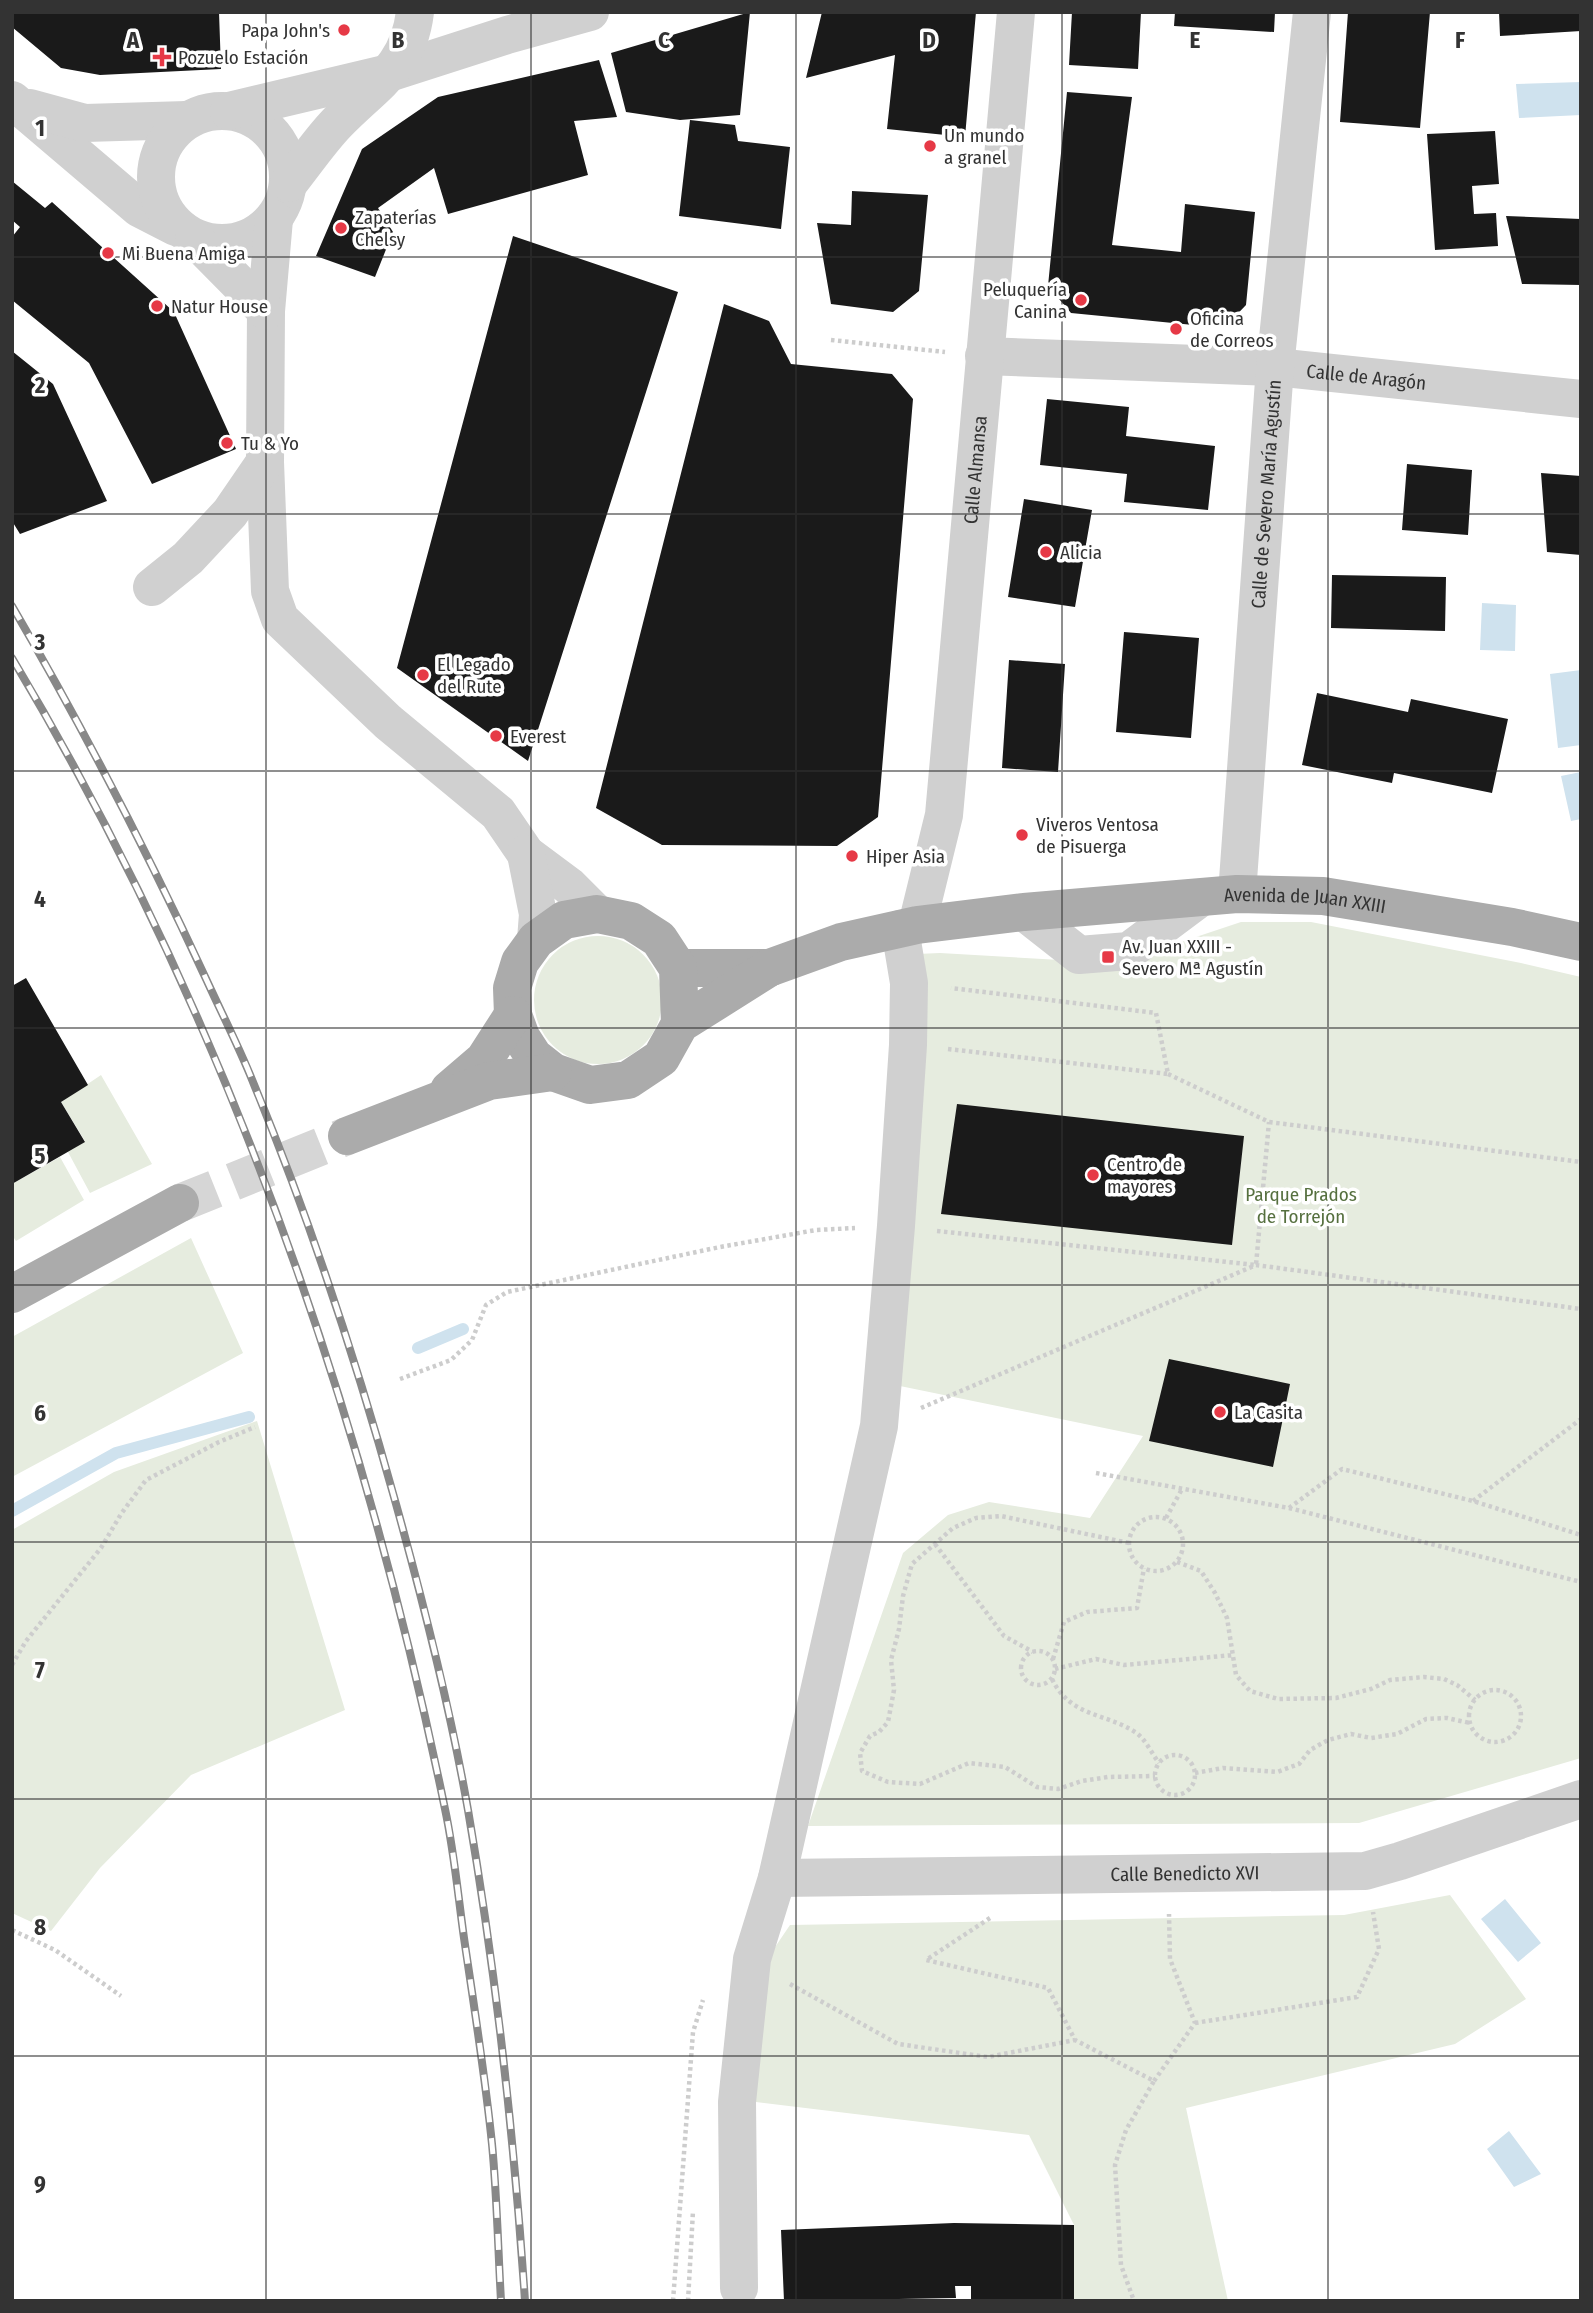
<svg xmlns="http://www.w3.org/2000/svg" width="1593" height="2313" font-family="'Fira Sans Condensed',sans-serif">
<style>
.green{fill:#e6ecdf}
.water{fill:#cfe2ee}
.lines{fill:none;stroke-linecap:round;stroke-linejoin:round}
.stream{stroke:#cfe2ee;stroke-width:12}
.building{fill:#1a1a1a}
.major-tunnel{stroke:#d6d6d6;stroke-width:38;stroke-dasharray:38 19;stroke-linecap:butt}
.path{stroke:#cdcdcd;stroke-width:4.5;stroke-dasharray:3.5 3.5;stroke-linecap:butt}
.minor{stroke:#d0d0d0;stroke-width:38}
.major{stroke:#ababab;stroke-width:38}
.rail-casing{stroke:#888;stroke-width:8}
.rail{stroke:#fff;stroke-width:5;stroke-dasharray:16;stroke-linecap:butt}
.grid{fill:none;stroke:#333;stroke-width:2;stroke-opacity:0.55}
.poi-dot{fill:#e63946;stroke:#fff;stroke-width:2.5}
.labels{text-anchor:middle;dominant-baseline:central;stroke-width:7;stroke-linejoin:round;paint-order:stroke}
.poi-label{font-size:19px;fill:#333;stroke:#fff;text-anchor:start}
.street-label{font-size:19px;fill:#333;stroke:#fff}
.park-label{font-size:19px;fill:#56703f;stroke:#fff}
.grid-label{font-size:23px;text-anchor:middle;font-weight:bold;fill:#333;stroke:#fff;stroke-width:7;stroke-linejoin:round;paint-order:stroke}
</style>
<rect width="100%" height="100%" fill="#fff"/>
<path class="green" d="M 1241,922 L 1311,922 L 1521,963 L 1581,977 L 1581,1758 L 1359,1823 L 808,1826 L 903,1553 L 948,1515 L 989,1502 L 1090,1518 L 1143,1436 L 900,1386 L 917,954 L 940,953 L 1078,961 L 1133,958 Z
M534 1000a64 64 0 1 1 128 0a64 64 0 1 1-128 0Z
M 101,1075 L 152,1164 L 90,1193 L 68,1152 L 85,1141 L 61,1102 Z
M 60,1157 L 84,1200 L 16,1241 L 12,1235 L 12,1184 Z
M 191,1238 L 243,1353 L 12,1477 L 12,1337 Z
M 257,1421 L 345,1710 L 191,1775 L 100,1868 L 51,1931 L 12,1913 L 12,1530 L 114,1472 Z
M 1450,1895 L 1526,1999 L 1455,2044 L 1186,2108 L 1228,2301 L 1074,2301 L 1074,2225 L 1029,2135 L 748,2101 L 767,1959 L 790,1925 L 1344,1915 Z"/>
<path class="water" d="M 1581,82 L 1581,115 L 1519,118 L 1516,84 Z
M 1482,603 L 1516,605 L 1515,651 L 1480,650 Z
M 1581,670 L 1581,745 L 1558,748 L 1550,674 Z
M 1581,772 L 1581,819 L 1571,821 L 1561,776 Z
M 1505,1899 L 1541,1943 L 1518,1962 L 1481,1919 Z
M 1509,2131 L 1541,2174 L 1514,2187 L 1487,2149 Z"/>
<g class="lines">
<path class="stream" d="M 418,1348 L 463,1329
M 12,1511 L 116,1453 L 249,1417"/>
</g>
<path class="building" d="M 12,12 L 219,12 L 221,69 L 100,75 L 61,68 L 12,27 Z
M 750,12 L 740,115 L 680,120 L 626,112 L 611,53 Z
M 822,12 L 976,12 L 965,137 L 887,129 L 895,55 L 806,78 Z
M 1072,12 L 1141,12 L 1138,69 L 1069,65 Z
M 1175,12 L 1275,12 L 1274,32 L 1174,26 Z
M 1348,12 L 1430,12 L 1420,128 L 1340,122 Z
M 1499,12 L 1581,12 L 1581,31 L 1500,36 Z
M 599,60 L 617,117 L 574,121 L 588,175 L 448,214 L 434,168 L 378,208 L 393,232 L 375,277 L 316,256 L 362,149 L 438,97 Z
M 1067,92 L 1132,97 L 1112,245 L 1181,252 L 1185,204 L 1255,212 L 1246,305 L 1224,328 L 1071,313 L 1048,286 Z
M 690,120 L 735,125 L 738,141 L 790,147 L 781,229 L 679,216 Z
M 1495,131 L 1499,184 L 1472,186 L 1474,214 L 1496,213 L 1498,246 L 1435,250 L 1427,134 Z
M 12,181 L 45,208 L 52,202 L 174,312 L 236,449 L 152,484 L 89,363 L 12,300 L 12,237 L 20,227 L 12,220 Z
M 852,191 L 928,195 L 919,291 L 893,312 L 831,304 L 817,223 L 851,225 Z
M 1506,216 L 1581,219 L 1581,285 L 1522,284 Z
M 513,236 L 678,292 L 528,761 L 397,668 Z
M 724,304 L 769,321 L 791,364 L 892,374 L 913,399 L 878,817 L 837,846 L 662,845 L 596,808 Z
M 12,351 L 53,384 L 107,501 L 20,534 L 12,521 Z
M 1047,399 L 1129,407 L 1126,436 L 1215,446 L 1208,510 L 1124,502 L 1127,474 L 1040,465 Z
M 1407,464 L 1472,470 L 1468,535 L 1402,530 Z
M 1541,473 L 1581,476 L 1581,555 L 1547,552 Z
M 1024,499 L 1092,510 L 1075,607 L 1008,597 Z
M 1332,575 L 1446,577 L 1445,631 L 1331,628 Z
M 1124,632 L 1199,638 L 1191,738 L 1116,732 Z
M 1009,660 L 1065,664 L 1058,772 L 1002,768 Z
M 1317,693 L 1408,712 L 1411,699 L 1508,719 L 1492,793 L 1394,773 L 1392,783 L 1302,765 Z
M 26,978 L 88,1085 L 61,1102 L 85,1142 L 12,1184 L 12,986 Z
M 957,1104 L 1244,1136 L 1232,1245 L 941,1214 Z
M 1169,1359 L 1290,1384 L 1273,1467 L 1149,1441 Z
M 954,2223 L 1074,2225 L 1074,2301 L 971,2301 L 971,2286 L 955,2286 L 956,2298 L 784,2301 L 781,2230 Z"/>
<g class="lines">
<path class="major-tunnel" d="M 180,1203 L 347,1136"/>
<path class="path" d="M 831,340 L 945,352
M 948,1049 L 1168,1074 L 1156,1013 L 951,988
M 1168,1074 L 1269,1122 L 1581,1162
M 937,1231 L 1256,1265 L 1269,1122
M 400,1379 L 451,1360 L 472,1340 L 486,1305 L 507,1292 L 720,1247 L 816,1230 L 855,1228
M 921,1408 L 1256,1265 L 1581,1309
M 1096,1473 L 1289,1508 L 1581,1582
M 1473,1501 L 1581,1419
M 1289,1508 L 1342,1469 L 1473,1501 L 1581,1535
M1129 1544a27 27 0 1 1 54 0a27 27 0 1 1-54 0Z
M 1166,1518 L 1182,1489
M 1129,1543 L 1001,1516 L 976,1518 L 953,1528 L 912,1564 L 903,1596 L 899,1629 L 891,1660 L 894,1690 L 888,1722 L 879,1732 L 870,1736 L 860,1753 L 862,1771 L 888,1782 L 920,1784 L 969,1763 L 1005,1767 L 1037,1787 L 1058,1789 L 1082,1781 L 1108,1777 L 1155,1776
M 935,1544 L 1004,1636 L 1033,1652
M 1177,1562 L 1201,1571 L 1215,1593 L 1227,1618 L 1236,1675 L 1250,1691 L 1278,1699 L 1336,1698 L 1371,1689 L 1390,1680 L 1424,1677 L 1444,1679 L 1457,1685 L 1475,1700
M1021 1668a17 17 0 1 1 34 0a17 17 0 1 1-34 0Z
M 1053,1659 L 1064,1622 L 1087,1612 L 1137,1608 L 1144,1568
M 12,1665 L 26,1641 L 101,1548 L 121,1514 L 146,1480 L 219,1442 L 255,1427
M 1055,1669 L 1096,1659 L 1124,1665 L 1233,1655
M 1052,1679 C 1070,1717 1106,1713 1135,1732 C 1145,1738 1152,1754 1159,1763
M1469 1716a26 26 0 1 1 52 0a26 26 0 1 1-52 0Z
M1155 1775a20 20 0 1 1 40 0a20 20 0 1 1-40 0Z
M 1195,1773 L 1223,1768 L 1277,1772 L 1299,1764 L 1310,1750 L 1328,1740 L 1351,1734 L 1371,1738 L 1397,1734 L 1426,1719 L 1447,1718 L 1470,1723
M 990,1918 L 926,1960 L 1048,1988 L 1075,2040 L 1154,2081 L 1126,2130 L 1115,2165 L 1121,2265 L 1134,2301
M 12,1930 L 55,1950 L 121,1996
M 790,1984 L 898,2044 L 988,2057 L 1075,2040
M 1195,2023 L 1357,1997 L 1379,1949 L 1373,1912
M 1154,2081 L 1195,2023 L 1170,1959 L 1169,1914
M 673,2301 L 693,2032 L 703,2000
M 688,2301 L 693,2211"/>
<g class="minor">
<path d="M 12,100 L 139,208 L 176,227"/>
<path d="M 30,108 L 85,123 L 187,120"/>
<circle cx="222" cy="177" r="66"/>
<path d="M 229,111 L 389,73 L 507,35 L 590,12"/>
<path d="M 289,183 C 305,163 319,142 336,124 C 373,85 408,70 415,12"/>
<path d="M 274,219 L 266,311 L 265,462 L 270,591 L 280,619 L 388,722 L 498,813 L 526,854 L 569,886 L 597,914"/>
<path d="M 194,238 L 266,311"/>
<path id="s1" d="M 984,356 L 1275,367 L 1581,399"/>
<path d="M 152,587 L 188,558 L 230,513 L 265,462"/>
<path d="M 526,854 L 538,914 L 536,940"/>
<path id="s2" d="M 1237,894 L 1275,367 L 1312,12"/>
<path d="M 1024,912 L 1079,955 L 1129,951 L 1200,898"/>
<path id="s3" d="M 917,925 L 944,815 L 1016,12"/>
<path id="s4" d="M 777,1878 L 1365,1871 L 1400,1861 L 1581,1799"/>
<path d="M 739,2288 L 737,2102 L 752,1959 L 777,1878 L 879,1426 L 896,1226 L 908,1045 L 909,983 L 900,929"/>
</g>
<g class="major">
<path d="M 678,968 L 769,968"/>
<path id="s5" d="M 680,1024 L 678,968 L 659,939 L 631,921 L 597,914 L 564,920 L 536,940 L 520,962 L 512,988 L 513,1015 L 521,1037 L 534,1057 L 553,1072 L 590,1085 L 628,1080 L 661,1058 L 680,1024 L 769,968 L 841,942 L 917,925 L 1024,912 L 1237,894 L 1323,896 L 1512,927 L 1581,942"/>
<path d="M 449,1090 L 484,1060 L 513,1015"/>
<path d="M 347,1136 L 489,1081 L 553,1072"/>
<path d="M 12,1294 L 180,1203"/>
</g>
<g class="rail-casing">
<path id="rail" d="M 12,606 C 83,728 148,853 207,981 C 223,1016 241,1051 255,1087 C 311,1223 357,1363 396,1504 C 424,1605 450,1707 468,1810 C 496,1973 514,2136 525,2301
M 12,658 C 224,1012 362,1405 445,1809 C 454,1851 458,1895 464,1938 C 474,2006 485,2075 492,2144 C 497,2196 498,2249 501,2301"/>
</g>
<use href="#rail" class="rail"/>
</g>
<path class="grid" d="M 266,12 L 266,2301M 531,12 L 531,2301M 796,12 L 796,2301M 1062,12 L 1062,2301M 1328,12 L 1328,2301M 12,257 L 1581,257M 12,514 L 1581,514M 12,771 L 1581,771M 12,1028 L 1581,1028M 12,1285 L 1581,1285M 12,1542 L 1581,1542M 12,1799 L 1581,1799M 12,2056 L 1581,2056"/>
<g class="poi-dot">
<circle cx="344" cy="30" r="7"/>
<path d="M158.5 46.5h7v7h7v7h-7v7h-7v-7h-7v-7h7z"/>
<circle cx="930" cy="146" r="7"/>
<circle cx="341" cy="228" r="7"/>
<circle cx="108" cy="253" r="7"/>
<circle cx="1081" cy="300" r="7"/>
<circle cx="157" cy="306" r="7"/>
<circle cx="1176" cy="329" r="7"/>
<circle cx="227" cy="443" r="7"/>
<circle cx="1046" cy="552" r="7"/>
<circle cx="423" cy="675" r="7"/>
<circle cx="496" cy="736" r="7"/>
<circle cx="1022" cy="835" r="7"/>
<circle cx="852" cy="856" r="7"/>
<rect x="1101" y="950" width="14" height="14" rx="3.5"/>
<circle cx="1093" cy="1175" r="7"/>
<circle cx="1220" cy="1412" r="7"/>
</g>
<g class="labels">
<g class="poi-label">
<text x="330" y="30" text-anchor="end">Papa John's</text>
<text x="178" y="57">Pozuelo Estación</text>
<text x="944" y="135">Un mundo<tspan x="944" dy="22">a granel</tspan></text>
<text x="355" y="217">Zapaterías<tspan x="355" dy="22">Chelsy</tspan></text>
<text x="122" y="253">Mi Buena Amiga</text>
<text x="1067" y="289" text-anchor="end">Peluquería<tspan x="1067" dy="22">Canina</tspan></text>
<text x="171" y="306">Natur House</text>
<text x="1190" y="318">Oficina<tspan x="1190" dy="22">de Correos</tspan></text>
<text x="241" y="443">Tu &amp; Yo</text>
<text x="1060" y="552">Alicia</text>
<text x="437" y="664">El Legado<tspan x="437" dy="22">del Rute</tspan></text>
<text x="510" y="736">Everest</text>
<text x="1036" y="824">Viveros Ventosa<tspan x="1036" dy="22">de Pisuerga</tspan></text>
<text x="866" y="856">Hiper Asia</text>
<text x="1122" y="946">Av. Juan XXIII -<tspan x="1122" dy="22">Severo Mª Agustín</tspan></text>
<text x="1107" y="1164">Centro de<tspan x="1107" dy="22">mayores</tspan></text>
<text x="1234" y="1412">La Casita</text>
</g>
<g class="street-label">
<text stroke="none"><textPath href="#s1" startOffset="383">Calle de Aragón</textPath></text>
<text stroke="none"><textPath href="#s3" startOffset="460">Calle Almansa</textPath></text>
<text stroke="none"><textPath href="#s2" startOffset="401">Calle de Severo María Agustín</textPath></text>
<text stroke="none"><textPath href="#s5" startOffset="1185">Avenida de Juan XXIII</textPath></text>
<text stroke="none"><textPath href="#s4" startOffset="408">Calle Benedicto XVI</textPath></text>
</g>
<g class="park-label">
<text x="1301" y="1194">Parque Prados<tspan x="1301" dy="22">de Torrejón</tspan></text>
</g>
</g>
<g class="grid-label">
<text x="133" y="48">A</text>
<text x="398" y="48">B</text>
<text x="664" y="48">C</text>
<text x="929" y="48">D</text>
<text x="1195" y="48">E</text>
<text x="1460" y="48">F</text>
<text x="40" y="136">1</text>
<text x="40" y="393">2</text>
<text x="40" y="650">3</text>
<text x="40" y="907">4</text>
<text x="40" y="1164">5</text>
<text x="40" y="1421">6</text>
<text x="40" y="1678">7</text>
<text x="40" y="1935">8</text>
<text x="40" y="2192">9</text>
</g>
<rect width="1593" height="2313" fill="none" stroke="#333333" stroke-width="28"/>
</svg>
